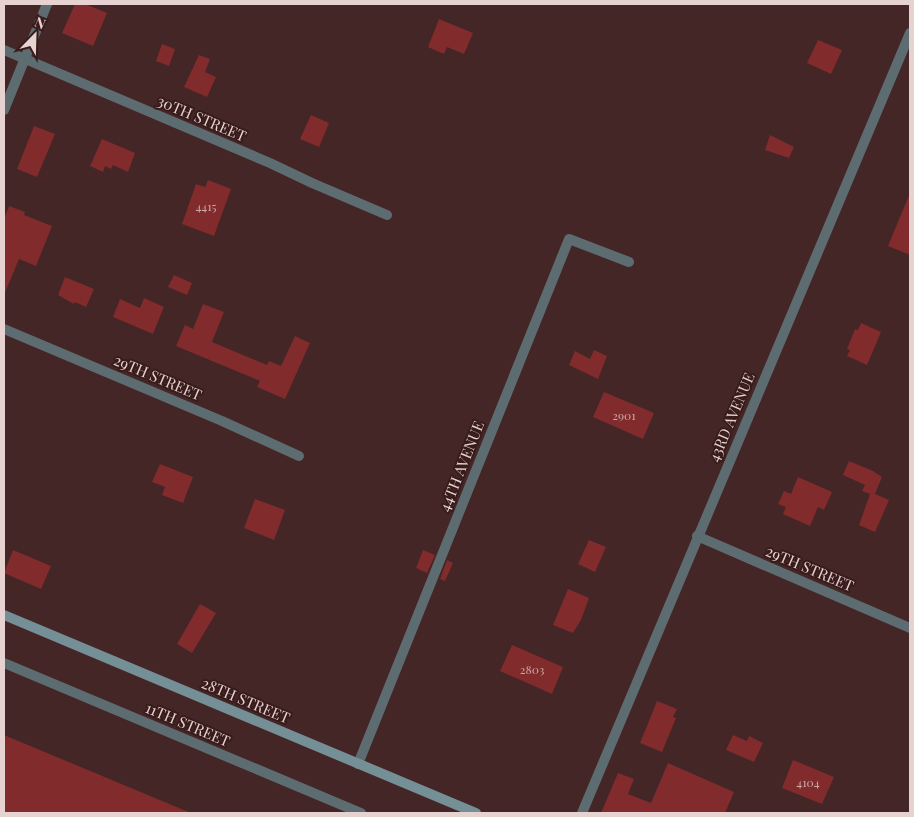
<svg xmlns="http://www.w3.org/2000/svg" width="914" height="817" font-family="'Playfair Display',serif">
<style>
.building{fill:#812b2d}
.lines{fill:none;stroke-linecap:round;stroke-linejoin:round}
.minor{stroke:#5d6c71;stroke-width:10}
.secondary{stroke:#758f96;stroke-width:10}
.labels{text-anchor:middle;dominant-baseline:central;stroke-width:4;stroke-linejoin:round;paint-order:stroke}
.number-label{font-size:12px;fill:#cda8a8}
.street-label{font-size:15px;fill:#e6d2d1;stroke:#381c1b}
</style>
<rect width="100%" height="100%" fill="#432625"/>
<path class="building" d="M 75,4 L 85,4 L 107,13 L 93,46 L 62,33 Z
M 439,19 L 473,33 L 464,54 L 447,47 L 444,54 L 428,47 Z
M 818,40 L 842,50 L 831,74 L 807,63 Z
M 162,44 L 175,49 L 169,66 L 156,61 Z
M 199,55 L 210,59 L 205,72 L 216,77 L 207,97 L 184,87 Z
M 311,115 L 329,123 L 319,147 L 300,139 Z
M 34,126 L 55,134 L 37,177 L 17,169 Z
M 770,135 L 794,147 L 789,158 L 765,150 Z
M 102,139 L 135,153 L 128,172 L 113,165 L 111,169 L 105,166 L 103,172 L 90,166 Z
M 208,180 L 231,189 L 214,236 L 182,224 L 196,184 L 205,187 Z
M 910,193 L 910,255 L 888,246 Z
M 9,206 L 25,212 L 24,215 L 52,226 L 36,266 L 19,259 L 4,295 L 4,219 Z
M 174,275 L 192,283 L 187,295 L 168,287 Z
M 65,277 L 94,289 L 86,307 L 75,302 L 74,304 L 58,295 Z
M 144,298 L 164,307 L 153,334 L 113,317 L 120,299 L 140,308 Z
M 203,304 L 224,312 L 212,342 L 267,365 L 269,361 L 281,366 L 295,336 L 310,343 L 285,399 L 257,387 L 260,381 L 176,346 L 185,325 L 193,329 Z
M 861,323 L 881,332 L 867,365 L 847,356 L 850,350 L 847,349 L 855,329 L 858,330 Z
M 594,350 L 607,356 L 598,379 L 569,365 L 575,351 L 590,359 Z
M 604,392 L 654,413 L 643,439 L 593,417 Z
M 849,461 L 873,471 L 882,477 L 875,494 L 889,500 L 875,532 L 859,525 L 870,494 L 862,491 L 865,485 L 843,475 Z
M 160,464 L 193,477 L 183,503 L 162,495 L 165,487 L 152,482 Z
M 798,477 L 832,492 L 824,510 L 818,507 L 810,526 L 783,514 L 786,507 L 778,504 L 784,491 L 791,494 Z
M 255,499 L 285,510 L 274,540 L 244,528 Z
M 589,540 L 606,547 L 595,572 L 578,564 Z
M 13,550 L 51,566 L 41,589 L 4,573 Z
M 423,550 L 435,555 L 427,573 L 416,568 Z
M 447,560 L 453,563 L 445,581 L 440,579 Z
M 568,589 L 589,598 L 581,620 L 573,633 L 553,625 Z
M 200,604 L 216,613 L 192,653 L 177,644 Z
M 512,645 L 563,667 L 552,694 L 500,671 Z
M 657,701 L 677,709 L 673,717 L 676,718 L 662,752 L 640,743 Z
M 4,735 L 191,813 L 4,813 Z
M 733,735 L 747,741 L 749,736 L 763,743 L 754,762 L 726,750 Z
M 793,760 L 834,777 L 822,804 L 782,788 Z
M 668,763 L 734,792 L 725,813 L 601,813 L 618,773 L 634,779 L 628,794 L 651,803 Z"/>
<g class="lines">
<path class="minor" d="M 4,50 L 270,163 L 312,183 L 387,215
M 4,110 L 47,4
M 4,329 L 222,421 L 299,456
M 697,536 L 910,628
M 4,663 L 361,813
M 358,764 L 569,239 L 629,262
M 582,813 L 910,33"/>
<path class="secondary" d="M 4,615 L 476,813"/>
</g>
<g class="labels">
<g class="number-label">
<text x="206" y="206">4415</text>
<text x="624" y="415">2901</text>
<text x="532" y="669">2803</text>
<text x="808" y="782">4104</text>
</g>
<g class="street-label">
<text transform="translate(202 118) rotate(23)">30TH STREET</text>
<text transform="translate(158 377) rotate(23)">29TH STREET</text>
<text transform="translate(731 417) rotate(-67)">43RD AVENUE</text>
<text transform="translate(461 466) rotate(-68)">44TH AVENUE</text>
<text transform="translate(810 568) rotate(23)">29TH STREET</text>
<text transform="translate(246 700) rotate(23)">28TH STREET</text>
<text transform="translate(188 724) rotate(23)">11TH STREET</text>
</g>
</g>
<rect width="914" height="817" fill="none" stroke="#e6d2d1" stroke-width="10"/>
<g transform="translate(35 35) rotate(23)" stroke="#381c1b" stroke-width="4" paint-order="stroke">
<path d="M0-4L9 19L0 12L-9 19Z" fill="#e6d2d1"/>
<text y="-8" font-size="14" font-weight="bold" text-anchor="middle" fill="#e6d2d1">N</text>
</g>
</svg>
